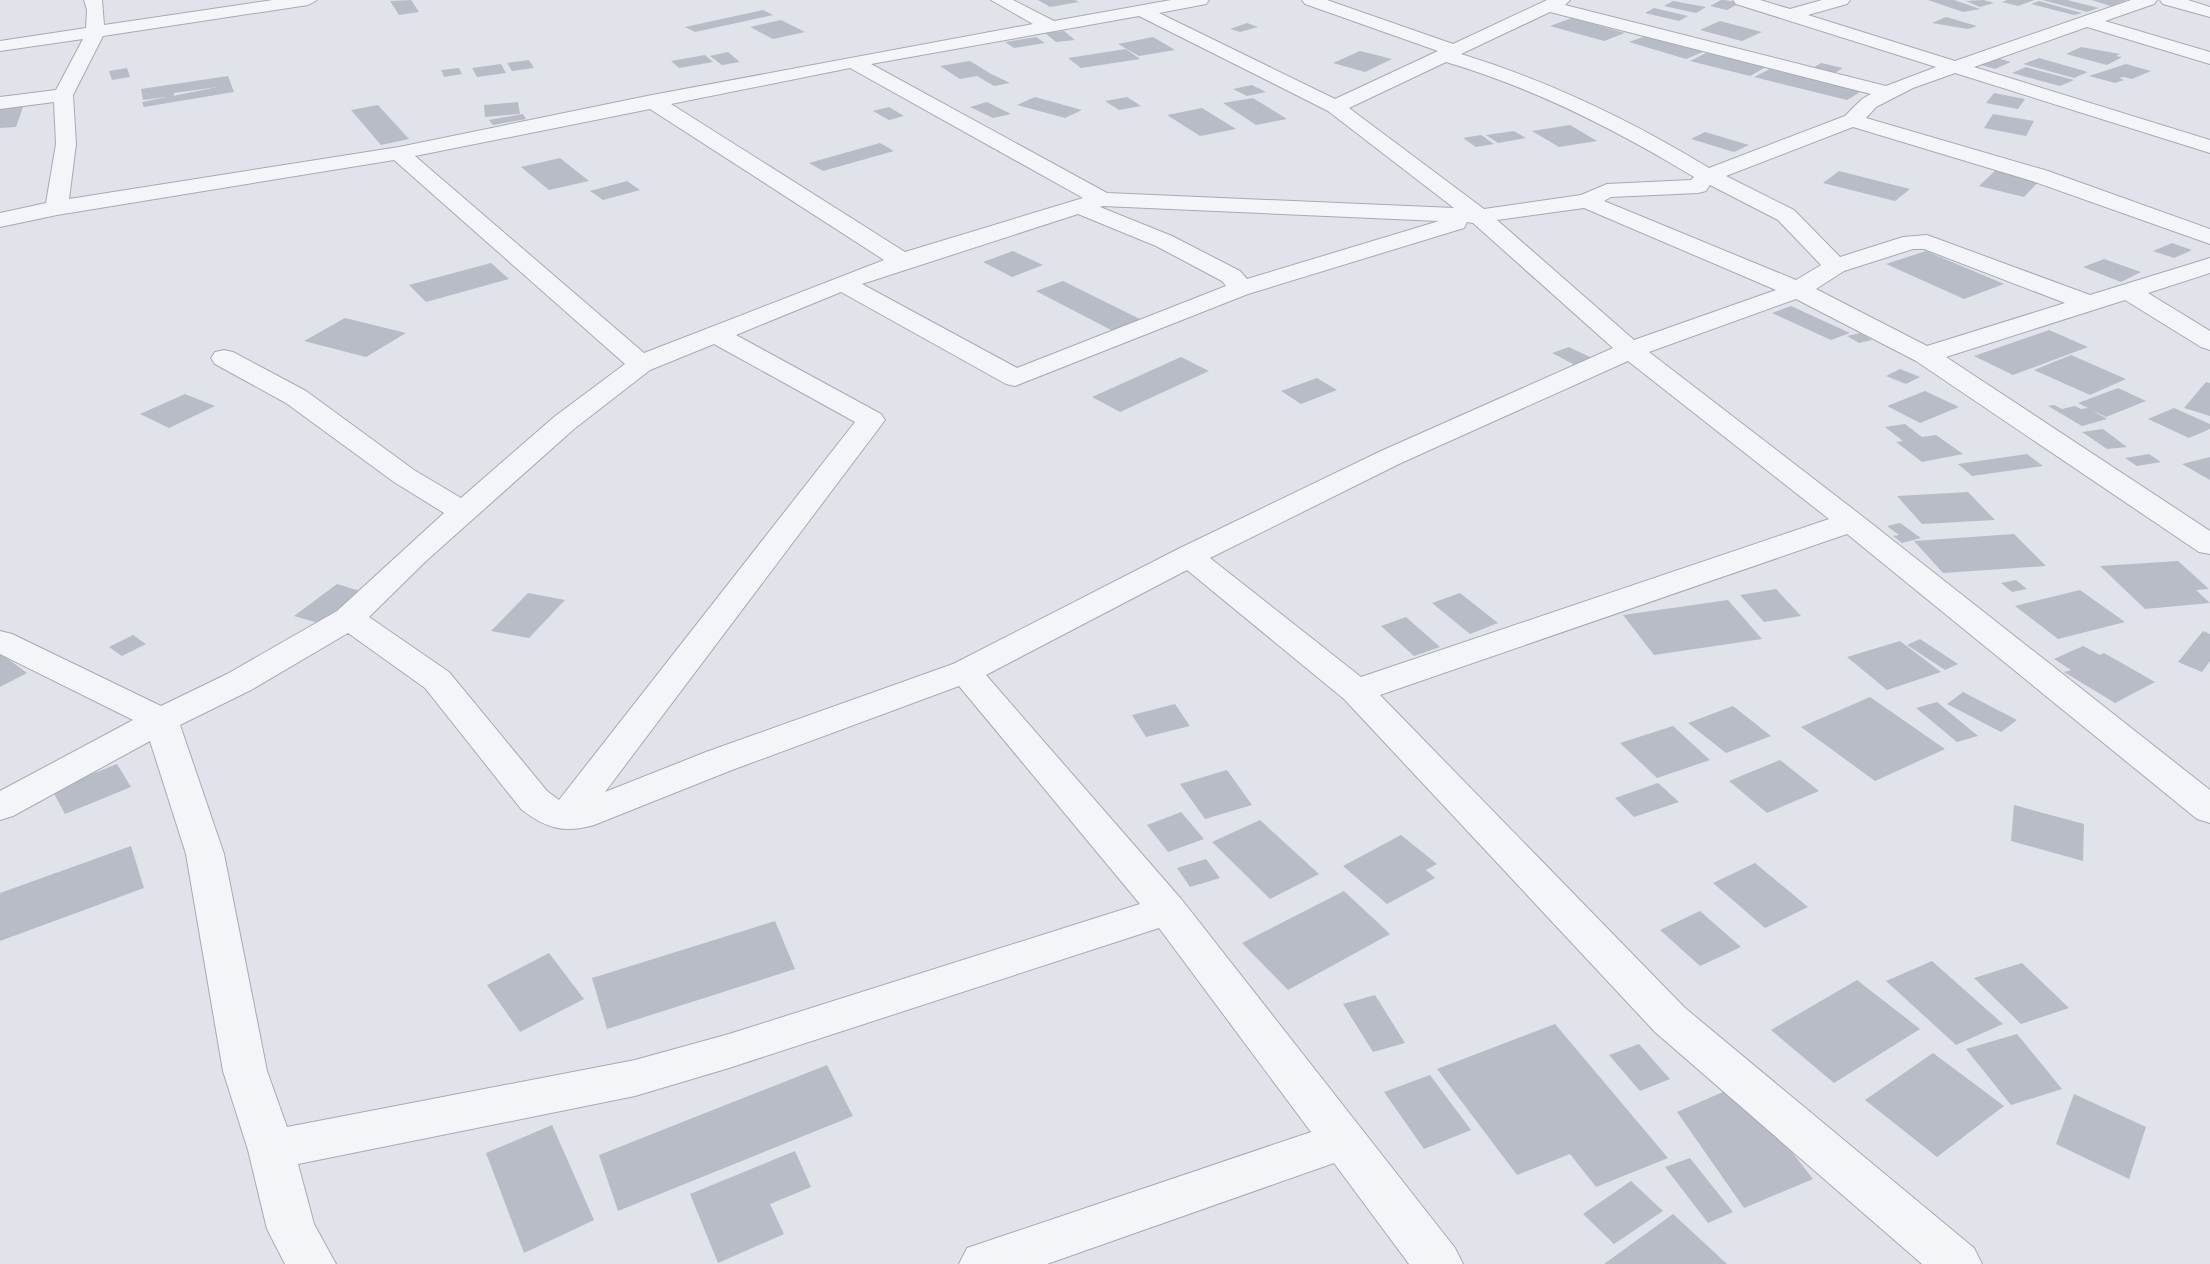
<svg xmlns="http://www.w3.org/2000/svg" width="2210" height="1264" font-family="'Varela Round',sans-serif">
<style>
.building{fill:#b8bcc6}
.lines{fill:none;stroke-linecap:round;stroke-linejoin:round}
.street-casing{stroke:#a6aab4;stroke-width:2}
.street{fill:#f3f5f8;fill-rule:evenodd}
</style>
<rect width="100%" height="100%" fill="#e1e3ea"/>
<path class="building" d="M 411,0 L 419,12 L 399,15 L 390,1 Z
M 1038,0 L 1075,0 L 1079,2 L 1050,7 Z
M 1721,0 L 1725,0 L 1740,3 L 1727,10 L 1710,6 Z
M 1928,0 L 1954,0 L 1980,9 L 1963,12 Z
M 1984,0 L 1994,3 L 1980,7 L 1966,1 Z
M 2007,0 L 2035,0 L 2018,6 L 2002,2 Z
M 2042,0 L 2067,0 L 2099,8 L 2087,12 Z
M 2091,0 L 2127,0 L 2111,6 Z
M 1673,1 L 1706,7 L 1696,13 L 1664,6 Z
M 2039,1 L 2082,13 L 2074,15 L 2031,4 Z
M 1654,8 L 1688,16 L 1679,21 L 1645,13 Z
M 763,10 L 773,15 L 695,32 L 685,27 Z
M 1946,17 L 1977,26 L 1968,29 L 1932,23 Z
M 1572,18 L 1625,33 L 1604,41 L 1550,26 Z
M 781,20 L 805,32 L 773,39 L 750,27 Z
M 1720,21 L 1762,32 L 1742,41 L 1700,30 Z
M 1247,23 L 1258,27 L 1240,32 L 1230,29 Z
M 1064,31 L 1075,40 L 1056,42 L 1045,33 Z
M 1646,36 L 1703,52 L 1686,59 L 1629,42 Z
M 1036,37 L 1045,43 L 1014,48 L 1005,42 Z
M 1153,37 L 1175,50 L 1139,56 L 1118,44 Z
M 2081,47 L 2120,54 L 2116,56 L 2122,57 L 2107,65 L 2066,54 Z
M 1126,49 L 1140,59 L 1081,68 L 1068,58 Z
M 1360,51 L 1392,59 L 1365,72 L 1333,63 Z
M 728,52 L 740,62 L 722,65 L 710,56 Z
M 1706,53 L 1766,67 L 1750,76 L 1690,61 Z
M 705,55 L 713,62 L 679,68 L 671,61 Z
M 1990,56 L 2011,62 L 1995,69 L 1974,63 Z
M 2039,58 L 2088,72 L 2074,78 L 2023,64 Z
M 529,60 L 534,68 L 512,71 L 507,63 Z
M 970,61 L 991,74 L 1010,83 L 994,86 L 977,76 L 960,79 L 940,66 Z
M 1821,63 L 1843,68 L 1833,74 L 1811,69 Z
M 501,64 L 506,73 L 477,77 L 472,68 Z
M 2126,64 L 2151,71 L 2132,79 L 2123,77 L 2119,78 L 2124,80 L 2115,83 L 2089,76 Z
M 2026,67 L 2074,80 L 2060,86 L 2012,73 Z
M 127,68 L 130,77 L 112,80 L 109,71 Z
M 459,68 L 462,74 L 444,77 L 441,70 Z
M 1770,69 L 1862,91 L 1847,100 L 1754,77 Z
M 228,76 L 234,92 L 144,107 L 142,102 L 218,87 L 174,93 L 174,96 L 143,100 L 141,89 Z
M 1252,85 L 1266,92 L 1247,96 L 1233,89 Z
M 1994,93 L 2025,99 L 2018,109 L 1986,103 Z
M 1035,97 L 1082,110 L 1065,118 L 1017,105 Z
M 1127,97 L 1141,106 L 1119,110 L 1105,101 Z
M 1253,98 L 1287,119 L 1256,125 L 1223,103 Z
M 518,102 L 520,114 L 485,117 L 484,105 Z
M 987,102 L 1011,114 L 993,118 L 970,107 Z
M 24,104 L 16,127 L 0,128 L 0,107 Z
M 378,105 L 409,139 L 381,145 L 351,110 Z
M 889,107 L 904,116 L 889,120 L 873,111 Z
M 1202,108 L 1236,129 L 1200,136 L 1167,115 Z
M 523,114 L 526,119 L 493,125 L 489,120 Z
M 1993,114 L 2034,121 L 2026,136 L 1984,128 Z
M 1570,125 L 1597,141 L 1559,147 L 1532,131 Z
M 1514,131 L 1526,138 L 1498,143 L 1486,135 Z
M 1705,132 L 1749,145 L 1734,152 L 1691,139 Z
M 1481,135 L 1494,144 L 1476,147 L 1463,138 Z
M 880,143 L 894,151 L 823,171 L 809,163 Z
M 560,158 L 589,181 L 549,190 L 521,167 Z
M 1997,169 L 2041,179 L 2024,197 L 1979,186 Z
M 1839,171 L 1910,189 L 1895,201 L 1823,183 Z
M 627,181 L 640,190 L 603,200 L 590,191 Z
M 2172,243 L 2192,250 L 2174,258 L 2153,251 Z
M 1013,251 L 1043,265 L 1012,277 L 983,262 Z
M 1926,251 L 2004,284 L 1964,299 L 1886,264 Z
M 2104,259 L 2141,272 L 2121,282 L 2083,267 Z
M 491,263 L 509,279 L 426,302 L 409,285 Z
M 1063,281 L 1142,320 L 1115,332 L 1036,291 Z
M 1791,306 L 1850,333 L 1831,340 L 1772,313 Z
M 345,318 L 406,333 L 366,357 L 304,341 Z
M 2049,330 L 2088,347 L 2013,375 L 1974,356 Z
M 1860,333 L 1872,340 L 1859,343 L 1847,336 Z
M 1569,347 L 1592,358 L 1575,365 L 1552,353 Z
M 2071,355 L 2126,379 L 2090,395 L 2034,370 Z
M 1181,357 L 1209,371 L 1120,412 L 1092,397 Z
M 1900,369 L 1920,377 L 1906,384 L 1886,376 Z
M 1317,378 L 1337,390 L 1301,404 L 1281,391 Z
M 2206,382 L 2210,383 L 2210,416 L 2184,408 Z
M 2118,388 L 2146,401 L 2106,417 L 2092,410 L 2107,419 L 2082,426 L 2048,406 L 2054,405 L 2062,409 L 2075,406 L 2081,409 L 2088,408 L 2078,403 Z
M 1925,391 L 1959,407 L 1920,423 L 1887,406 Z
M 185,394 L 215,406 L 169,428 L 140,414 Z
M 2174,408 L 2210,424 L 2210,429 L 2189,438 L 2148,419 Z
M 1905,424 L 1922,437 L 1936,435 L 1963,454 L 1922,462 L 1896,442 L 1903,441 L 1885,427 Z
M 2103,429 L 2127,447 L 2107,449 L 2082,432 Z
M 2027,454 L 2043,466 L 1972,476 L 1958,464 Z
M 2149,454 L 2161,462 L 2137,466 L 2125,458 Z
M 2210,457 L 2210,480 L 2182,464 Z
M 1968,492 L 1995,520 L 1922,524 L 1897,496 Z
M 1900,523 L 1921,538 L 1902,543 L 1893,536 L 1899,535 L 1887,526 Z
M 2014,534 L 2046,566 L 1943,573 L 1914,541 Z
M 2178,561 L 2209,589 L 2196,590 L 2210,603 L 2145,609 L 2100,566 Z
M 2016,580 L 2027,589 L 2012,592 L 2001,583 Z
M 337,584 L 367,593 L 325,625 L 294,616 Z
M 1776,589 L 1801,616 L 1764,622 L 1740,595 Z
M 2080,590 L 2125,622 L 2058,639 L 2015,606 Z
M 528,593 L 565,600 L 529,638 L 491,631 Z
M 1460,593 L 1498,623 L 1470,634 L 1432,603 Z
M 1728,600 L 1762,639 L 1654,655 L 1623,615 Z
M 1406,617 L 1440,647 L 1414,656 L 1381,626 Z
M 2203,631 L 2210,634 L 2210,661 L 2202,672 L 2178,662 Z
M 133,635 L 146,644 L 122,656 L 109,647 Z
M 1920,639 L 1958,664 L 1945,670 L 1907,645 Z
M 1900,641 L 1941,672 L 1887,690 L 1847,657 Z
M 2083,646 L 2100,655 L 2104,653 L 2155,682 L 2115,703 L 2064,672 L 2071,670 L 2054,659 Z
M 0,653 L 27,673 L 0,687 Z
M 1963,692 L 2017,720 L 2001,732 L 1947,704 Z
M 1870,697 L 1945,749 L 1875,781 L 1801,727 Z
M 1937,702 L 1978,736 L 1957,742 L 1916,708 Z
M 1175,704 L 1190,726 L 1146,737 L 1132,715 Z
M 1733,706 L 1771,736 L 1726,753 L 1688,723 Z
M 1673,726 L 1710,760 L 1657,778 L 1620,743 Z
M 1780,760 L 1819,791 L 1767,813 L 1729,781 Z
M 117,764 L 131,787 L 65,814 L 52,790 Z
M 1227,770 L 1252,805 L 1205,819 L 1180,784 Z
M 1658,783 L 1679,802 L 1634,817 L 1615,798 Z
M 2014,805 L 2084,824 L 2083,861 L 2011,841 Z
M 1181,812 L 1204,839 L 1168,852 L 1147,825 Z
M 1260,820 L 1319,874 L 1270,899 L 1212,842 Z
M 1401,835 L 1437,864 L 1426,870 L 1435,878 L 1387,904 L 1343,866 Z
M 131,846 L 144,888 L 0,941 L 0,893 Z
M 1206,859 L 1220,878 L 1190,887 L 1177,868 Z
M 1755,863 L 1808,907 L 1765,928 L 1713,883 Z
M 1344,891 L 1390,934 L 1288,990 L 1242,943 Z
M 1700,911 L 1741,947 L 1700,966 L 1660,930 Z
M 775,921 L 795,969 L 607,1029 L 592,978 Z
M 549,953 L 584,999 L 520,1032 L 487,985 Z
M 1932,961 L 2003,1024 L 1956,1045 L 1886,981 Z
M 2022,963 L 2069,1008 L 2021,1024 L 1974,978 Z
M 1857,980 L 1920,1029 L 1834,1083 L 1771,1030 Z
M 1375,995 L 1405,1043 L 1373,1052 L 1343,1004 Z
M 1555,1024 L 1668,1158 L 1596,1187 L 1570,1154 L 1517,1175 L 1437,1069 Z
M 2017,1034 L 2062,1089 L 2011,1105 L 1966,1049 Z
M 1639,1044 L 1670,1079 L 1640,1091 L 1609,1055 Z
M 1933,1053 L 2004,1106 L 1937,1157 L 1865,1100 Z
M 827,1065 L 853,1116 L 618,1211 L 599,1155 Z
M 1430,1075 L 1471,1130 L 1424,1149 L 1384,1092 Z
M 1739,1085 L 1813,1179 L 1744,1208 L 1677,1112 Z
M 2074,1094 L 2146,1127 L 2129,1179 L 2056,1144 Z
M 552,1125 L 594,1220 L 524,1253 L 486,1153 Z
M 795,1151 L 811,1187 L 770,1204 L 784,1234 L 718,1263 L 690,1194 Z
M 1690,1158 L 1733,1212 L 1708,1223 L 1665,1167 Z
M 1631,1181 L 1663,1211 L 1614,1244 L 1583,1214 Z
M 1673,1214 L 1727,1264 L 1604,1264 Z"/>
<g class="lines">
<g class="street-casing">
<path id="street" d="M 84,0 L 102,0 L 104,25 L 273,0 L 317,0 L 308,5 L 103,36 L 73,95 L 76,144 L 69,199 L 399,147 L 652,95 L 1033,24 L 991,0 L 1013,0 L 1054,21 L 1171,0 L 1209,0 L 1206,4 L 1159,13 L 1335,99 L 1438,51 L 1305,4 L 1302,0 L 1327,0 L 1453,44 L 1547,0 L 1570,0 L 1565,5 L 1886,86 L 1936,67 L 1736,4 L 1733,0 L 1760,0 L 1790,9 L 1822,0 L 1850,0 L 1847,4 L 1808,15 L 1955,61 L 2131,0 L 2157,0 L 2154,4 L 2105,21 L 2210,52 L 2210,64 L 2087,27 L 1974,67 L 2210,140 L 2210,153 L 1955,73 L 1913,88 L 1876,107 L 1866,118 L 2048,171 L 2210,229 L 2210,244 L 2032,181 L 1853,127 L 1726,176 L 1794,210 L 1840,257 L 1903,237 L 1927,235 L 2090,295 L 2210,258 L 2210,273 L 2148,293 L 2210,331 L 2210,350 L 2201,347 L 2125,300 L 1946,357 L 2210,531 L 2210,554 L 2199,552 L 1916,361 L 1796,299 L 1649,352 L 1862,516 L 2210,790 L 2210,823 L 2197,819 L 1847,534 L 1380,695 L 1685,1008 L 1974,1248 L 1982,1264 L 1922,1264 L 1655,1032 L 1344,699 L 1187,570 L 986,675 L 1182,900 L 1455,1248 L 1463,1264 L 1409,1264 L 1334,1163 L 1047,1264 L 959,1264 L 967,1248 L 1311,1132 L 1159,928 L 729,1068 L 635,1096 L 298,1164 L 314,1224 L 336,1264 L 285,1264 L 267,1229 L 248,1150 L 223,1071 L 186,854 L 150,741 L 13,816 L 0,820 L 0,791 L 133,720 L 0,654 L 0,631 L 12,634 L 161,706 L 227,674 L 337,611 L 444,513 L 394,482 L 286,403 L 215,364 L 211,358 L 215,352 L 224,350 L 233,352 L 306,391 L 414,470 L 461,498 L 554,417 L 625,364 L 394,160 L 57,215 L 0,227 L 0,213 L 46,203 L 56,144 L 54,102 L 0,109 L 0,97 L 56,90 L 83,39 L 0,51 L 0,41 L 86,28 L 87,10 ZM 1550,12 L 1871,94 L 1862,99 L 1845,116 L 1709,168 C 1630,120 1549,81 1461,54 ZM 1139,16 L 1328,111 L 1454,208 L 1107,193 L 871,64 ZM 1446,62 C 1534,88 1615,129 1694,177 L 1691,180 L 1607,184 L 1581,195 L 1484,209 L 1349,108 ZM 850,68 L 1083,198 L 905,252 L 671,104 ZM 650,109 L 884,260 L 644,353 L 415,156 ZM 1710,185 L 1778,220 L 1821,265 L 1796,280 L 1604,201 L 1611,197 L 1698,193 L 1706,191 ZM 1103,206 L 1439,221 L 1247,279 L 1240,271 L 1172,236 L 1100,207 ZM 1584,208 L 1776,290 L 1634,340 L 1497,220 ZM 1078,214 L 1156,246 L 1222,281 L 1226,286 L 1017,368 L 862,284 ZM 1467,222 L 1473,223 L 1613,348 L 1381,451 L 1178,549 L 953,664 L 706,752 L 605,792 L 885,420 L 881,414 L 736,335 L 841,292 L 1006,384 L 1015,386 L 1248,294 L 1464,228 ZM 1913,249 L 1924,249 L 2065,303 L 1927,346 L 1816,289 L 1844,271 ZM 714,344 L 855,422 L 559,800 L 547,791 L 449,672 L 369,617 L 426,561 L 574,429 L 650,370 ZM 1628,361 L 1829,519 L 1361,677 L 1210,558 L 1401,463 ZM 348,633 L 425,688 L 521,809 C 545,828 564,834 594,825 L 732,770 L 959,686 L 1140,904 L 729,1034 L 635,1060 L 287,1127 L 267,1071 L 224,854 L 180,725 L 251,690 Z
M 2160,0 L 2188,0 L 2210,7 L 2210,17 L 2163,4 Z"/>
</g>
<use href="#street" class="street"/>
</g>
</svg>
